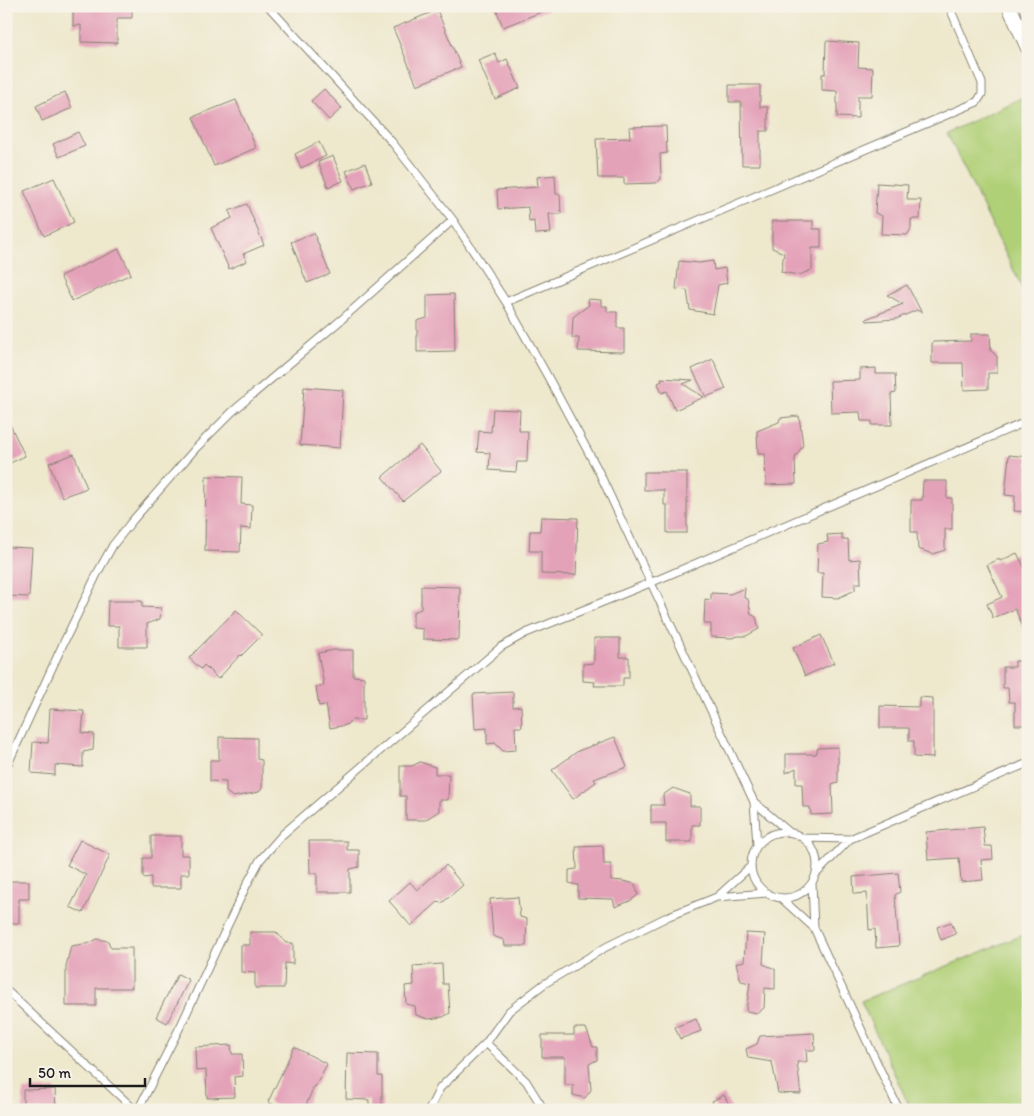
<svg xmlns="http://www.w3.org/2000/svg" width="1034" height="1116" font-family="Itim,sans-serif">
<style>
.green{fill:#b0d077;stroke:#66764a}
.building{fill:#e4a2b9}
.lines{fill:none;stroke-linecap:round;stroke-linejoin:round}
.service-casing{stroke:#858274;stroke-width:9}
.minor-casing{stroke:#858274;stroke-width:16}
.service{stroke:#fff;stroke-width:7}
.minor{stroke:#fff;stroke-width:14}
</style>
<rect width="100%" height="100%" fill="#f7f3e8"/>
<filter id="ink" filterUnits="userSpaceOnUse"><feTurbulence type="fractalNoise" baseFrequency=".02" numOctaves="2"/><feDisplacementMap in="SourceGraphic" scale="10" xChannelSelector="R" yChannelSelector="G"/><feConvolveMatrix kernelMatrix="1 2 1 2 8 2 1 2 1" color-interpolation-filters="sRGB"/></filter>
<filter id="wash" filterUnits="userSpaceOnUse"><feTurbulence type="fractalNoise" baseFrequency=".0096" numOctaves="4" result="noise"/><feDisplacementMap in="SourceGraphic" scale="20" xChannelSelector="R" yChannelSelector="G"/><feGaussianBlur stdDeviation="1.12" result="paint"/><feColorMatrix in="noise" values="0 0 0 0 0 0 0 0 0 0 0 0 0 0 0 0 0 1.4 0 .05"/><feComposite in="paint" operator="in"/></filter>
<g filter="url(#wash)">
<rect width="100%" height="100%" fill="#eee8cd"/>
<path class="green" d="M 1021,98 L 1028,104 L 1028,300 L 947,133 Z
M 1028,933 L 1028,1110 L 911,1110 L 861,1001 Z"/>
<g id="blocks">
<path class="building" d="M 73,6 L 132,6 L 132,18 L 117,18 L 117,43 L 81,42 L 81,25 L 73,26 Z
M 495,6 L 554,6 L 554,7 L 503,27 Z
M 437,10 L 461,67 L 417,85 L 393,28 Z
M 826,41 L 859,43 L 858,67 L 873,68 L 872,96 L 858,96 L 858,118 L 837,117 L 837,91 L 822,90 L 822,74 L 825,74 Z
M 495,53 L 499,63 L 507,59 L 520,88 L 495,99 L 478,60 Z
M 729,85 L 760,85 L 760,107 L 768,107 L 768,131 L 760,131 L 760,165 L 742,165 L 741,102 L 729,102 Z
M 324,89 L 342,108 L 329,120 L 311,101 Z
M 65,92 L 72,108 L 42,121 L 36,106 Z
M 236,100 L 256,148 L 214,166 L 193,117 Z
M 666,126 L 667,153 L 660,154 L 661,179 L 656,183 L 624,184 L 624,178 L 598,178 L 596,139 L 630,138 L 629,127 Z
M 78,132 L 85,146 L 59,157 L 53,144 Z
M 319,142 L 326,156 L 301,168 L 295,154 Z
M 333,156 L 343,181 L 328,187 L 318,162 Z
M 365,163 L 372,182 L 354,189 L 346,171 Z
M 555,175 L 556,194 L 560,194 L 561,214 L 549,214 L 551,233 L 535,234 L 534,221 L 529,222 L 528,207 L 498,209 L 497,190 L 538,187 L 537,177 Z
M 54,178 L 74,222 L 44,236 L 24,191 Z
M 877,183 L 908,185 L 907,200 L 921,200 L 920,219 L 911,219 L 911,229 L 907,235 L 881,234 L 882,216 L 875,213 Z
M 247,204 L 264,245 L 243,254 L 247,261 L 229,269 L 211,228 L 232,218 L 229,211 Z
M 772,221 L 813,221 L 813,229 L 821,229 L 821,248 L 812,248 L 812,270 L 799,275 L 781,272 L 784,253 L 772,248 Z
M 314,233 L 330,274 L 307,283 L 291,242 Z
M 119,249 L 131,274 L 72,301 L 60,276 Z
M 679,261 L 699,263 L 713,261 L 714,270 L 725,268 L 727,283 L 718,285 L 713,314 L 690,310 L 687,290 L 676,289 Z
M 907,285 L 922,313 L 917,310 L 896,319 L 867,321 L 866,319 L 903,304 L 887,295 Z
M 454,294 L 455,351 L 417,352 L 417,321 L 427,318 L 427,295 Z
M 588,299 L 601,300 L 601,306 L 607,306 L 607,312 L 617,312 L 617,328 L 624,328 L 624,352 L 578,351 L 579,338 L 572,338 L 573,317 L 589,305 Z
M 971,334 L 990,334 L 991,351 L 997,356 L 997,373 L 988,373 L 988,389 L 964,390 L 963,363 L 932,363 L 932,342 L 971,341 Z
M 713,359 L 726,389 L 706,397 L 692,369 Z
M 876,368 L 876,374 L 895,374 L 896,393 L 891,394 L 892,425 L 872,425 L 872,421 L 861,421 L 860,412 L 831,413 L 830,381 L 860,380 L 860,369 Z
M 661,378 L 693,380 L 683,384 L 704,397 L 675,410 L 667,391 L 662,393 L 658,383 L 662,381 Z
M 304,387 L 343,390 L 340,448 L 300,445 Z
M 493,409 L 520,410 L 519,431 L 528,431 L 527,462 L 517,462 L 516,472 L 489,470 L 490,453 L 477,452 L 479,431 L 491,432 Z
M 6,416 L 25,456 L 6,465 Z
M 799,416 L 803,445 L 795,458 L 796,484 L 766,485 L 765,454 L 758,454 L 757,431 L 779,422 L 780,418 Z
M 420,445 L 441,471 L 403,501 L 382,477 Z
M 74,454 L 87,488 L 62,497 L 49,463 Z
M 1009,455 L 1028,457 L 1028,512 L 1014,511 L 1015,496 L 1005,495 Z
M 644,472 L 687,472 L 687,533 L 667,533 L 667,505 L 664,505 L 664,490 L 644,490 Z
M 206,476 L 242,477 L 241,504 L 252,505 L 251,529 L 241,528 L 240,552 L 205,551 Z
M 923,481 L 947,481 L 947,498 L 952,498 L 952,529 L 945,529 L 945,550 L 933,554 L 918,549 L 917,532 L 911,532 L 911,500 L 922,500 Z
M 541,517 L 578,518 L 576,575 L 541,574 L 541,551 L 529,551 L 530,531 L 540,531 Z
M 842,534 L 842,540 L 848,539 L 849,560 L 860,559 L 861,583 L 855,583 L 855,590 L 838,598 L 822,597 L 823,573 L 817,573 L 818,544 L 828,542 L 827,535 Z
M 6,547 L 32,548 L 29,597 L 6,596 Z
M 1017,553 L 1028,574 L 1028,638 L 1015,609 L 993,618 L 987,604 L 1002,597 L 987,565 L 999,559 L 1000,561 Z
M 421,586 L 460,587 L 459,640 L 423,639 L 423,629 L 413,628 L 413,612 L 421,609 Z
M 745,588 L 744,598 L 748,599 L 751,614 L 756,617 L 759,629 L 746,636 L 738,636 L 732,638 L 711,637 L 711,624 L 704,624 L 705,599 L 711,600 L 711,593 L 730,594 Z
M 108,601 L 142,601 L 142,607 L 161,608 L 160,619 L 147,624 L 147,647 L 119,647 L 119,626 L 107,626 Z
M 236,610 L 262,635 L 241,656 L 240,655 L 218,679 L 204,665 L 201,669 L 189,658 Z
M 821,635 L 834,663 L 805,676 L 793,648 Z
M 594,638 L 620,638 L 620,657 L 629,657 L 629,678 L 623,678 L 623,686 L 594,686 L 595,682 L 583,681 L 583,664 L 594,663 Z
M 334,650 L 353,650 L 353,676 L 364,677 L 364,720 L 351,720 L 346,725 L 330,728 L 326,705 L 319,706 L 316,687 L 324,685 L 318,653 Z
M 1015,661 L 1028,661 L 1028,725 L 1015,725 L 1015,702 L 1009,702 L 1008,688 L 1003,688 L 1003,667 L 1015,667 Z
M 513,692 L 513,707 L 521,706 L 522,727 L 515,727 L 516,750 L 503,751 L 495,743 L 487,744 L 487,728 L 475,729 L 473,694 Z
M 919,697 L 933,698 L 933,758 L 914,757 L 914,741 L 909,741 L 909,728 L 880,728 L 880,706 L 919,707 Z
M 50,709 L 84,711 L 82,733 L 94,734 L 93,750 L 83,752 L 83,767 L 55,765 L 55,775 L 31,773 L 33,742 L 48,743 Z
M 219,737 L 257,738 L 257,759 L 262,760 L 262,788 L 259,792 L 233,797 L 226,792 L 226,782 L 210,781 L 210,760 L 219,760 Z
M 615,737 L 627,767 L 594,779 L 596,782 L 573,799 L 552,770 L 578,751 Z
M 838,747 L 838,782 L 832,784 L 833,814 L 811,815 L 810,807 L 803,807 L 802,784 L 796,784 L 796,768 L 786,773 L 786,754 L 816,754 L 818,748 Z
M 420,762 L 435,767 L 435,774 L 449,774 L 448,800 L 439,800 L 439,811 L 425,820 L 406,820 L 406,796 L 400,796 L 400,766 L 412,766 Z
M 673,788 L 690,794 L 690,806 L 700,806 L 700,825 L 692,825 L 692,842 L 666,842 L 666,823 L 651,823 L 651,805 L 664,805 L 663,795 Z
M 983,827 L 985,846 L 992,846 L 993,859 L 981,860 L 983,880 L 961,882 L 959,858 L 928,860 L 926,832 Z
M 151,836 L 181,836 L 181,855 L 189,855 L 189,874 L 181,874 L 181,888 L 151,888 L 151,877 L 143,878 L 143,858 L 151,858 Z
M 80,840 L 110,855 L 83,913 L 70,907 L 86,875 L 67,865 Z
M 309,841 L 347,841 L 347,850 L 359,850 L 359,867 L 350,869 L 350,892 L 317,892 L 317,873 L 310,873 Z
M 603,846 L 604,864 L 611,864 L 611,880 L 623,881 L 635,884 L 638,895 L 630,901 L 615,907 L 613,899 L 578,898 L 578,885 L 569,883 L 569,870 L 577,869 L 576,847 Z
M 446,865 L 463,885 L 441,904 L 439,901 L 411,926 L 389,901 L 410,882 L 417,890 Z
M 898,873 L 900,892 L 895,895 L 899,946 L 876,948 L 875,929 L 869,930 L 867,893 L 854,894 L 853,877 Z
M 6,881 L 29,881 L 29,899 L 19,899 L 19,923 L 6,923 Z
M 518,897 L 520,917 L 527,919 L 526,946 L 505,946 L 504,940 L 493,936 L 490,899 Z
M 951,922 L 956,934 L 941,940 L 937,927 Z
M 250,932 L 276,932 L 286,943 L 293,943 L 293,964 L 285,963 L 284,988 L 255,988 L 255,973 L 241,972 L 241,945 L 250,945 Z
M 746,933 L 765,934 L 763,964 L 775,969 L 775,989 L 765,988 L 764,1008 L 758,1013 L 746,1011 L 750,983 L 741,981 L 736,963 L 744,961 Z
M 97,939 L 108,941 L 111,948 L 132,948 L 132,988 L 96,988 L 96,1006 L 66,1006 L 66,966 L 71,946 L 90,943 Z
M 442,964 L 443,984 L 448,984 L 450,1013 L 443,1017 L 428,1019 L 416,1015 L 415,1006 L 406,1004 L 405,986 L 414,985 L 413,966 Z
M 178,974 L 189,980 L 167,1023 L 156,1017 Z
M 696,1019 L 701,1031 L 680,1039 L 675,1027 Z
M 574,1028 L 586,1028 L 593,1047 L 597,1047 L 597,1060 L 589,1064 L 591,1090 L 585,1098 L 573,1095 L 573,1085 L 565,1085 L 565,1057 L 542,1057 L 542,1035 L 574,1035 Z
M 814,1033 L 815,1050 L 806,1050 L 807,1062 L 797,1062 L 801,1094 L 778,1093 L 772,1062 L 748,1058 L 746,1049 L 757,1044 L 760,1036 Z
M 231,1045 L 232,1054 L 242,1054 L 243,1076 L 234,1077 L 235,1097 L 207,1098 L 206,1070 L 196,1071 L 195,1047 Z
M 294,1047 L 327,1064 L 315,1087 L 314,1086 L 304,1110 L 285,1110 L 268,1102 Z
M 347,1053 L 378,1054 L 378,1076 L 382,1076 L 382,1110 L 369,1110 L 369,1100 L 346,1099 Z
M 55,1089 L 56,1110 L 23,1110 L 23,1090 Z
M 724,1095 L 732,1110 L 717,1110 L 712,1101 Z"/>
</g>
</g>
<g filter="url(#ink)">
<use href="#blocks" fill-opacity="0" stroke="#858274" stroke-width="1"/>
<g class="lines">
<g class="service-casing">
<path id="service" d="M 268,6 L 392,142 L 453,220 L 506,302 L 548,377 L 598,470 L 754,802 L 757,845
M 506,302 L 977,102 L 982,94 L 982,83 L 949,6
M 6,768 L 63,644 L 99,570 L 113,545 L 133,520 L 196,448 L 232,412 L 341,320 L 453,220
M 754,802 L 789,832
M751 865a33 33 0 1 1 66 0a33 33 0 1 1-66 0Z
M 804,838 L 850,839
M 816,874 L 850,839 L 1028,763
M 812,883 L 814,928
M 717,897 L 751,866
M 782,899 L 814,928 L 899,1110
M 6,990 L 135,1110
M 486,1043 L 526,1081 L 544,1110
M 138,1110 L 182,1023 L 247,884 L 260,860 L 283,834 L 501,647 L 526,633 L 650,583 L 1028,421
M 429,1110 L 440,1088 L 486,1043 L 509,1011 L 544,984 L 606,947 L 669,916 L 717,897 L 767,893"/>
</g>
<g class="minor-casing">
<path id="minor" d="M 1009,6 L 1028,48"/>
</g>
<use href="#service" class="service"/>
<use href="#minor" class="minor"/>
</g>
</g>
<rect width="1034" height="1116" fill="none" stroke="#f7f3e8" stroke-width="25"/>
<path d="M30 1078v8h115v-8" fill="none" stroke="#1c1c1c" stroke-width="2.5"/>
<text x="38" y="1078" font-size="15" fill="#1c1c1c" stroke="#f7f3e8" stroke-width="4" paint-order="stroke">50 m</text>
</svg>
